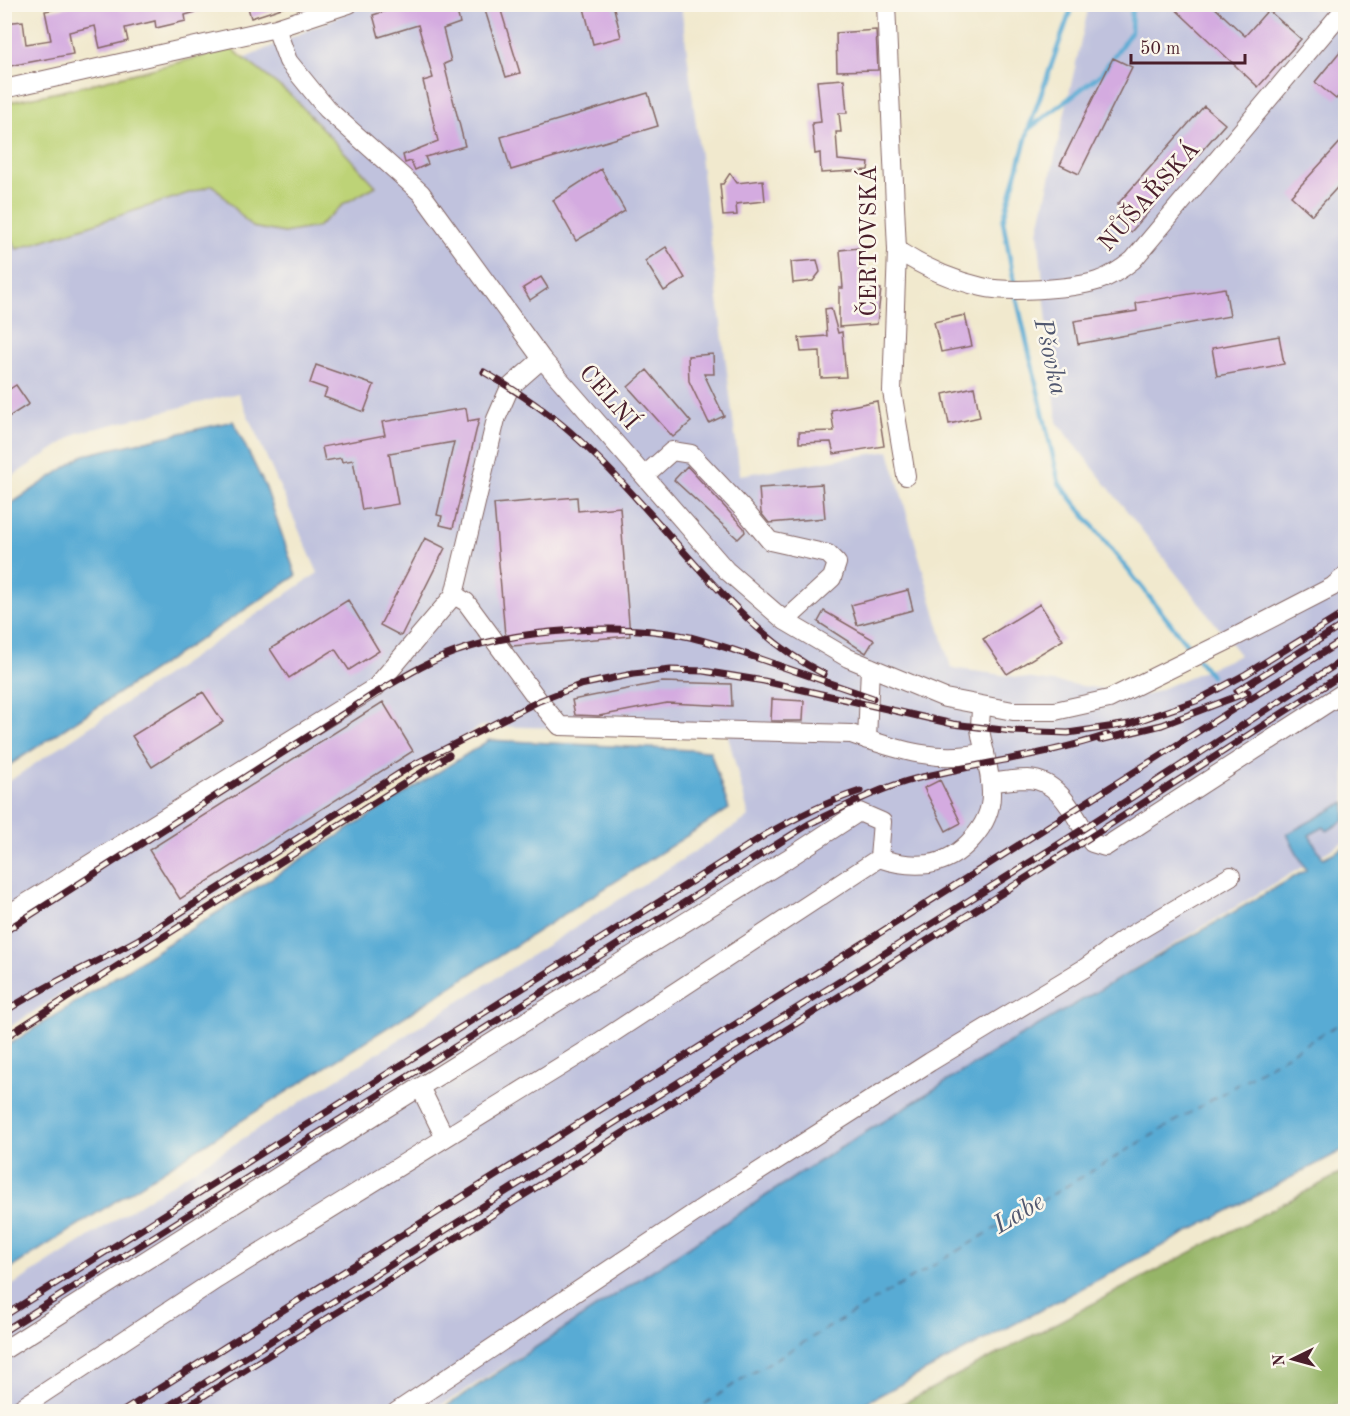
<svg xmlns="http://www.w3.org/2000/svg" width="1350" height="1416" font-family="'Old Standard TT',serif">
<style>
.industrial{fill:#c0c2dd}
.green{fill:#bdd377;stroke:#847951;stroke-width:1.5}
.forest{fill:#96b568;stroke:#706a4a;stroke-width:1.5}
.water{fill:#59abd4;stroke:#526580;stroke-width:1.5}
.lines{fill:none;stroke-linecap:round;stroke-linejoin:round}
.stream{stroke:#59abd4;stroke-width:4.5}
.ferry{stroke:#50576f;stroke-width:1.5;stroke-dasharray:8 6;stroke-linecap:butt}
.building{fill:#d4abe0}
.minor-casing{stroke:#846664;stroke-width:20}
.minor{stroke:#fff;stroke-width:18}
.rail-casing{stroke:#4a1f2b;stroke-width:7}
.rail{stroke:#fbf7ec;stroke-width:4.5;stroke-dasharray:14;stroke-linecap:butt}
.labels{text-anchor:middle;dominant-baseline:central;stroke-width:5;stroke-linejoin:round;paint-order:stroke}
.street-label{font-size:24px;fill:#4a1f2b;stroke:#fbf7ec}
.water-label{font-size:26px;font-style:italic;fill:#50576f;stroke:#fbf7ec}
</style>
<rect width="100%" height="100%" fill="#fbf7ec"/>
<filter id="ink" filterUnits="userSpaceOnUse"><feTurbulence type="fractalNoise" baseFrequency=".0167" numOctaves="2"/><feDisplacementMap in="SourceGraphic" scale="12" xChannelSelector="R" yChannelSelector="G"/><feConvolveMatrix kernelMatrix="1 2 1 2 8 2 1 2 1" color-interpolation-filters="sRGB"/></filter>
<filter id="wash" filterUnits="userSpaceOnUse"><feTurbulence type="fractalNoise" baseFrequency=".008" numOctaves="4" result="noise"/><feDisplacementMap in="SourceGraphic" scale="24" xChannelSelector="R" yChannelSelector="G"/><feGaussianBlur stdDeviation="1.35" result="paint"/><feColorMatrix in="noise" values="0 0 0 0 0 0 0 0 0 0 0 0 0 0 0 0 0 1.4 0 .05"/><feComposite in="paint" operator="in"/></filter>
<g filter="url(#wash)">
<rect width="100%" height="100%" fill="#f1e9ce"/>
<path class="industrial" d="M 364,5 L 681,5 L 740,475 L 889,451 L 951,668 L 1147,695 L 1240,655 L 1057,422 L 1038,232 L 1089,5 L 1345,5 L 1345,841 L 926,1094 L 543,1342 L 432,1411 L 5,1411 L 5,1290 L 749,817 L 727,732 L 481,726 L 5,1030 L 5,784 L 318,573 L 238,393 L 78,433 L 5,481 L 5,107 L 232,64 Z"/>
<path class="green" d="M 232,49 L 292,96 L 376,186 L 345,203 L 317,227 L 284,233 L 252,227 L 213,185 L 17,249 L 5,229 L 5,103 L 63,91 Z"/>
<path class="forest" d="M 1345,1171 L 1345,1403 L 1305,1412 L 889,1411 Z"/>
<path class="water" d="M 233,421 L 266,488 L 296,576 L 5,768 L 5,508 L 84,455 Z
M 489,740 L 710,751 L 729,809 L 5,1272 L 5,1047 Z
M 1345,802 L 1345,820 L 1327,831 L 1324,827 L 1309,835 L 1323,858 L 1345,847 L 1345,1149 L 850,1411 L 439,1411 L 805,1170 L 1008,1043 L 1306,870 L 1287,834 Z"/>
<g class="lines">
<path class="stream" d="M 1030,128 L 1101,74 L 1131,32 L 1132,4
M 1015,287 L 1003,221 L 1029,128 L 1073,4
M 1016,295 L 1059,483 L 1193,652
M 1198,659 L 1211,676"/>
<path class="ferry" d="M 693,1412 L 742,1379 L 1346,1020"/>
</g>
<g id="blocks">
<path class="building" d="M 82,4 L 119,4 L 120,10 L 143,4 L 207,4 L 207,9 L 185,15 L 186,21 L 156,28 L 155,21 L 125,28 L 128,41 L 100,48 L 95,26 L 69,32 L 73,54 L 4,67 L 4,23 L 23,21 L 26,44 L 51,40 L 45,11 Z
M 247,4 L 285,4 L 285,7 L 251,18 Z
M 408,4 L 455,4 L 460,23 L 443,29 L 451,61 L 444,64 L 465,146 L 425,157 L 428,164 L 415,170 L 411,161 L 405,163 L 403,155 L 438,141 L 423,81 L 433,78 L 418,25 L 379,37 L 373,15 Z
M 483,4 L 499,4 L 520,73 L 506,77 Z
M 583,4 L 613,4 L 621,37 L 593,44 Z
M 1170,4 L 1211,4 L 1245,36 L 1268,10 L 1301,39 L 1258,87 Z
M 876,30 L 878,70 L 837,71 L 836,33 Z
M 1346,44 L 1346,88 L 1336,99 L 1315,82 Z
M 1113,58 L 1132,67 L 1079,174 L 1060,165 Z
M 844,79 L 847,113 L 839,113 L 841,132 L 836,132 L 838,160 L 869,163 L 868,170 L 821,173 L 820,153 L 815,154 L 812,123 L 821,122 L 817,81 Z
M 648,93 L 658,126 L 511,170 L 501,137 Z
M 1204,106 L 1225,124 L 1131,232 L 1122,225 L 1130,216 L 1117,205 Z
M 1346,136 L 1346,178 L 1312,215 L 1291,196 Z
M 601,169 L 625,211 L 576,241 L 553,200 Z
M 730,173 L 737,183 L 763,180 L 765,201 L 736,204 L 737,215 L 723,216 L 720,184 L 723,184 Z
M 666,247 L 685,278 L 664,291 L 645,261 Z
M 859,248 L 860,288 L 881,289 L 877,324 L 839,327 L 839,288 L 843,288 L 840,250 Z
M 817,260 L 820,272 L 813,281 L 793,283 L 791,262 Z
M 541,277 L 548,288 L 530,300 L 523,288 Z
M 1225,288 L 1230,316 L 1078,344 L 1074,321 L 1137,311 L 1136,303 Z
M 831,308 L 838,333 L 842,332 L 846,377 L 821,378 L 820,351 L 801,352 L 799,338 L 827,336 L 825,309 Z
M 965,315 L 972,346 L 941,352 L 934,322 Z
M 1279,336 L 1284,364 L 1217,376 L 1212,348 Z
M 713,354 L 714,374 L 704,374 L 724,416 L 709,423 L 689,381 L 688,356 Z
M 316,365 L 374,385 L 364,412 L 324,397 L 327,389 L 310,383 Z
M 647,370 L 691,422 L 673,437 L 628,387 Z
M 16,385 L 29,404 L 4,420 L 4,393 Z
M 974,387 L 980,417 L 949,424 L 943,394 Z
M 877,401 L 884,446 L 834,454 L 831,442 L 799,443 L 799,432 L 834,431 L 831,410 Z
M 466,408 L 468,421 L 479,419 L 453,528 L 440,525 L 442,516 L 437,515 L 454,442 L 389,453 L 398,504 L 362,510 L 353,460 L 342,462 L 341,458 L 325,461 L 322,447 L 385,435 L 382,422 Z
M 687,466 L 744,528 L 745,532 L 738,539 L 674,480 Z
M 822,484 L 825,518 L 769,523 L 761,513 L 759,488 Z
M 577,497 L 578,511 L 620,507 L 630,636 L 512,646 L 505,636 L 494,504 Z
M 425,538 L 445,548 L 401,636 L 380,625 Z
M 908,590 L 913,610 L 857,625 L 851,605 Z
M 348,600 L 379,651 L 349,670 L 335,649 L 289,678 L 270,649 Z
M 1040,604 L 1063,640 L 1007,674 L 983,639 Z
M 824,611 L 874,640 L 866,653 L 818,622 Z
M 662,682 L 731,684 L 732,706 L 667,703 L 599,716 L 575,715 L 572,700 Z
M 203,692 L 223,722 L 152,767 L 132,736 Z
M 772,699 L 804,701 L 803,721 L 771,721 Z
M 383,702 L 413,751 L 180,899 L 149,850 Z
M 940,780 L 961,823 L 946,831 L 924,788 Z"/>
</g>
</g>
<g filter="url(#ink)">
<use href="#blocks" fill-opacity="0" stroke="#846664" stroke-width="1.5"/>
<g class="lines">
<g class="minor-casing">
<path id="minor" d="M 886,4 L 897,250 L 892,391 L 906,476
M 276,28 L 288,61 L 327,109 L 421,193 L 542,359 L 726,570 L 785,621 L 848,658 L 945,698 L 1013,711 L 1055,711 L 1109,699 L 1229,640 L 1332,587 L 1346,575
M 4,89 L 276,28 L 349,4
M 897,250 C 923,267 951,280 982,287 C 1008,293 1071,289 1097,281 C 1110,277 1122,269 1133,260 L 1346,7
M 644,476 L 672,451 L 691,454 L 745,511 L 770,541 L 828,554 L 837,563 L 832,578 L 785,621
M 454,595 L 466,602 L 539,701 L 560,726 L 851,734 C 896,749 937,764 985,752
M 867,740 L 870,667
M 990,783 C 1003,781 1016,779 1028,779 C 1062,780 1076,820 1092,843 L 1105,847 L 1346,691
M 4,917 L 376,687 L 454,595 L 496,419 L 510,387 L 542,359
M 420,1087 L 445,1138
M 4,1350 L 380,1112 L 787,859 L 859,812 L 882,822 L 879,858
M 15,1412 L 217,1279 L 584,1052 L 879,858 C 896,864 911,866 929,864 C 961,859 992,825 991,793 C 991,771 983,750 980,729 C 980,722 981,714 981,706
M 396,1412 L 714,1200 L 930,1062 L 1085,968 L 1123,940 L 1231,876"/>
</g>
<use href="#minor" class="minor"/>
<g class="rail-casing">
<path id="rail" d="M 484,372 C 517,391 549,412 577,438 C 622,479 661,527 702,572 C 738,611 776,650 824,674
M 1237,691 L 1346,623
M 1100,740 L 1162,725 L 1248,692
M 4,932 L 374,694 C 400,679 427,662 455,652 C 519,629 624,622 690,637 C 714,643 737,651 760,659 C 798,672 835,685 873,698
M 4,1012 C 47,984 94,964 139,939 L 411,766 L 539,701 L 580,685 L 633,674 L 671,670 L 703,671 L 764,681 L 953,724 L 1011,731 L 1068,733 L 1129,724 L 1196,701 L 1246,674 L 1346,612
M 4,1038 L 449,755
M 4,1316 L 765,835 C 796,818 826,802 860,791
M 4,1331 L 809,824 C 842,808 879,788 915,779 C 978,763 1044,756 1107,735
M 122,1412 L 1346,638
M 159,1412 L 655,1097 L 1083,829 L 1346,658
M 178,1412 L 650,1116 L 1089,838 L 1346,672"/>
</g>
<use href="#rail" class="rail"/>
</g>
</g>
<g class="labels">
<g class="street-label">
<text transform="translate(1150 197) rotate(-48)">NŮŠAŘSKÁ</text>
<text transform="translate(870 241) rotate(-90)">ČERTOVSKÁ</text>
<text transform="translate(608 398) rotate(49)">CELNÍ</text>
</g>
<g class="water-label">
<text transform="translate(1050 357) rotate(77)">Pšovka</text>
<text transform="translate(1019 1214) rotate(-31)">Labe</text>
</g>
</g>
<rect width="1350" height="1416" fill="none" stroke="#fbf7ec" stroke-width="24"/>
<g transform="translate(1293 1359) rotate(265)" stroke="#fbf7ec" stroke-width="4.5" paint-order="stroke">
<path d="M0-4.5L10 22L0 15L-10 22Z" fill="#4a1f2b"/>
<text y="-9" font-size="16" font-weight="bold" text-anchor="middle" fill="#4a1f2b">N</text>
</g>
<path d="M1131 54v9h114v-9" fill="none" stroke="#4a1f2b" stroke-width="3"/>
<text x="1140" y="54" font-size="18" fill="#4a1f2b" stroke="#fbf7ec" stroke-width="4.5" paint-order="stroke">50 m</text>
</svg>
